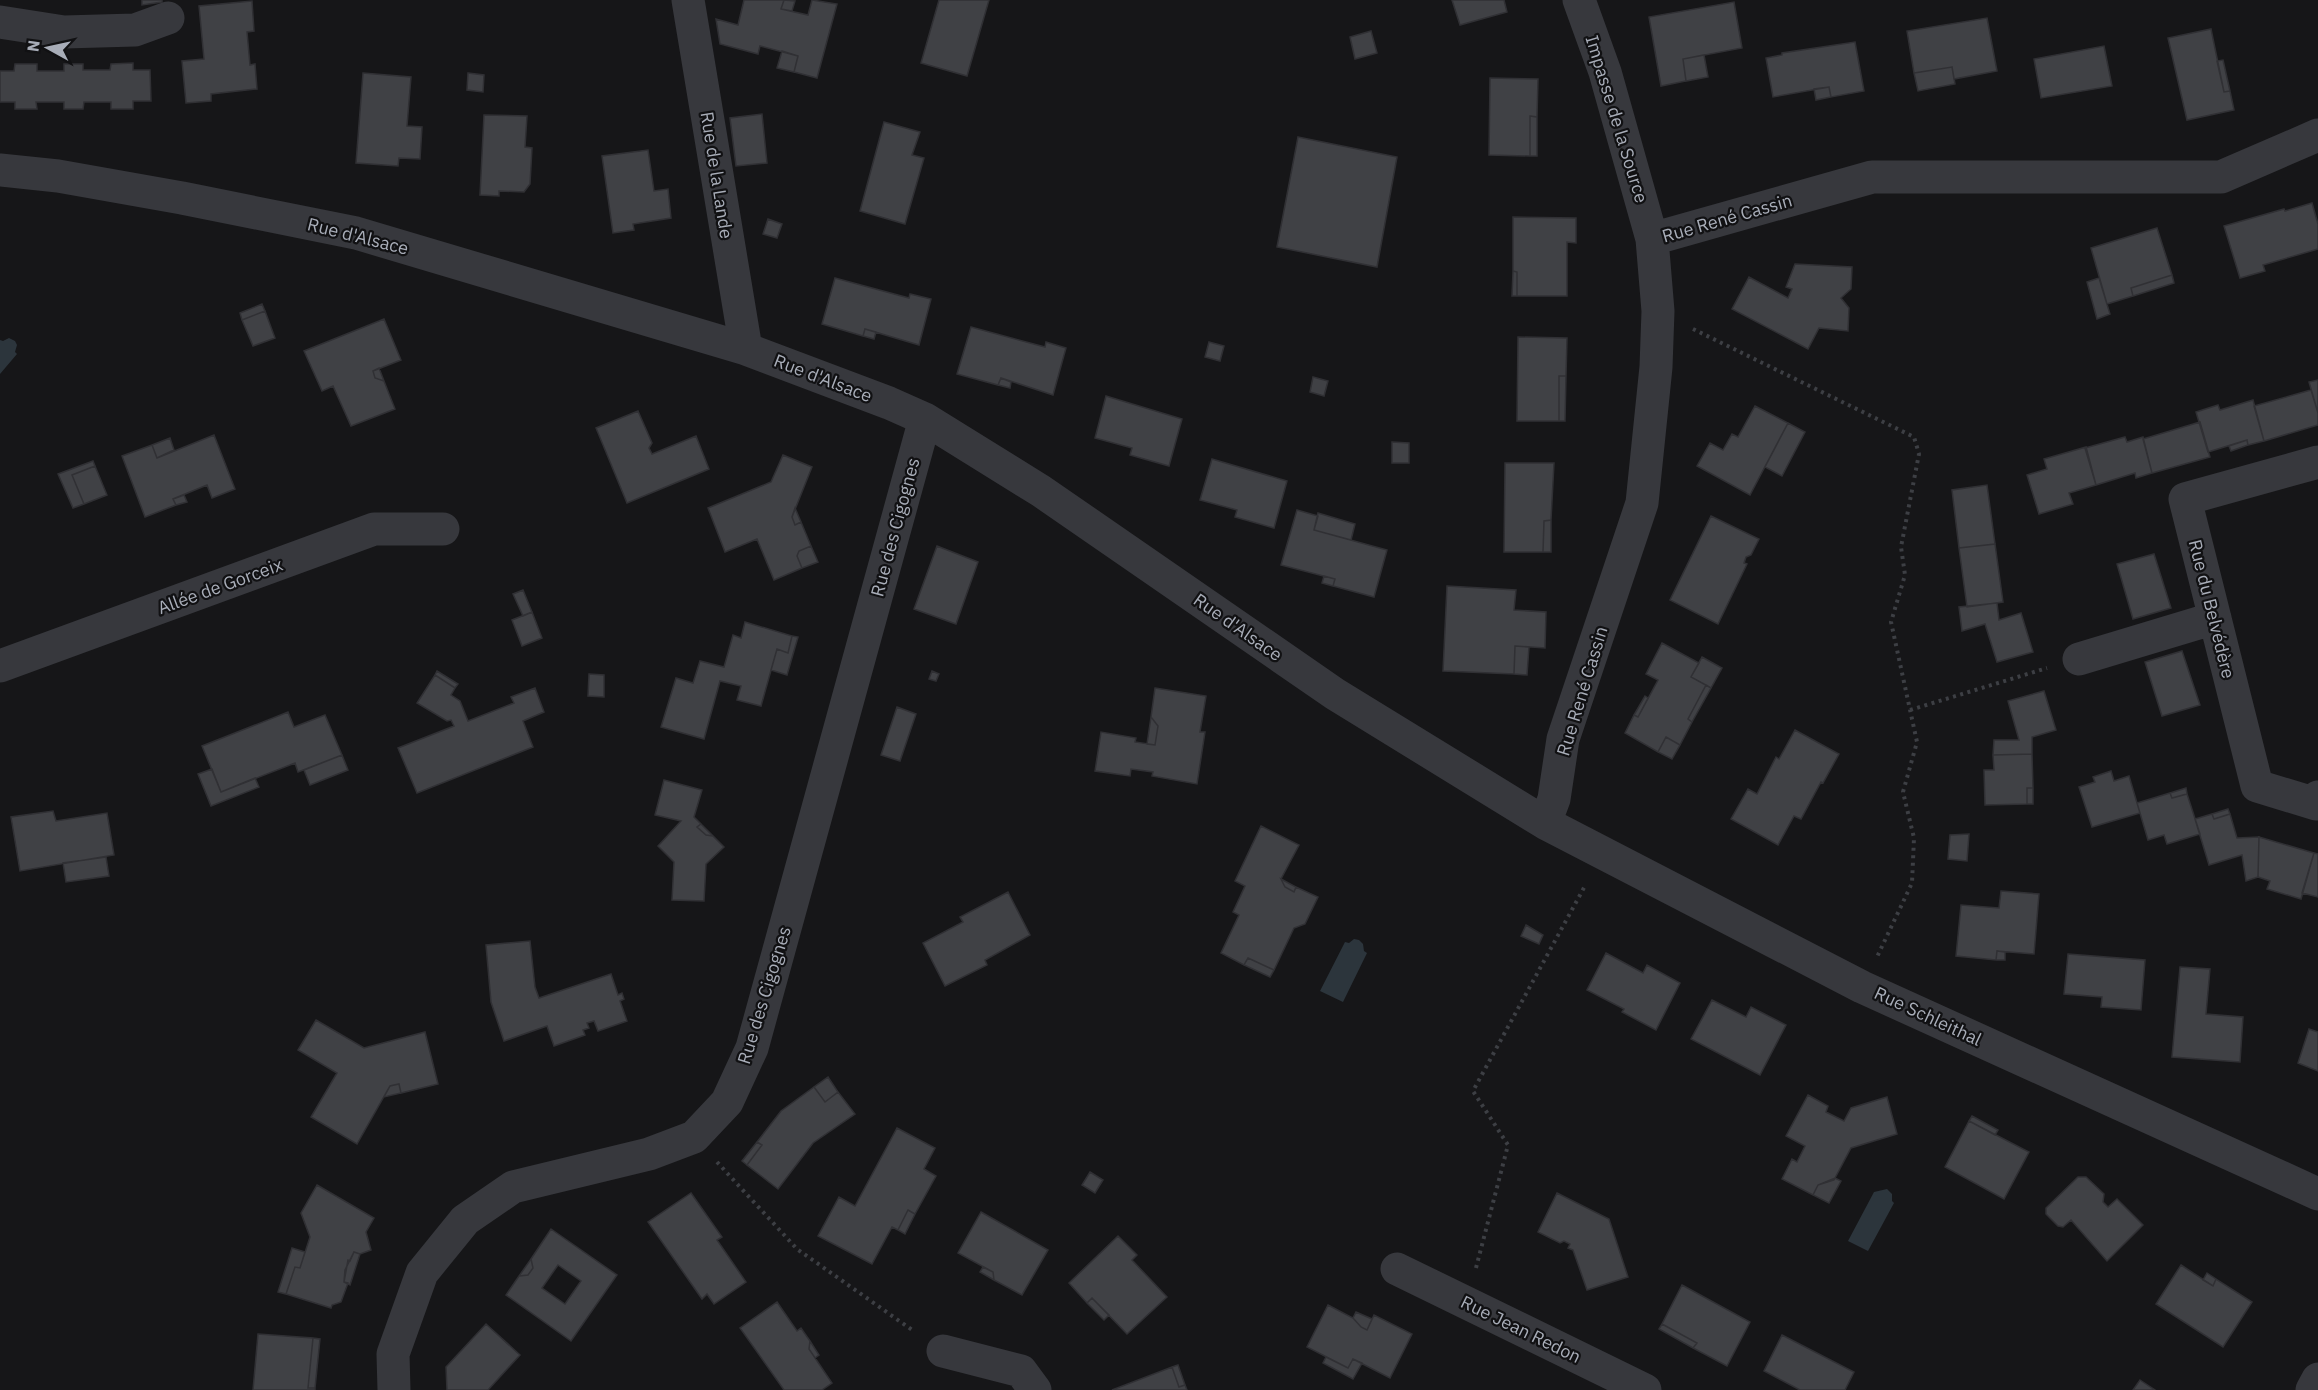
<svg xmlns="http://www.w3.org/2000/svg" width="2318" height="1390" font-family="'IBM Plex Sans',sans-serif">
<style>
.water{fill:#2c353c}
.building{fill:#404145;stroke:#303034;stroke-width:1.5;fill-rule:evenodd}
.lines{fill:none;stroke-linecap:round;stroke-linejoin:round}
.path{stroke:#3d3f44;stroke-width:4;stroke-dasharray:3 4.5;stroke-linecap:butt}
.street{stroke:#37383d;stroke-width:33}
.labels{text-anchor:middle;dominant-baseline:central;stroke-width:4.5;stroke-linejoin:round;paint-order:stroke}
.street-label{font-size:18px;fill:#a8adb8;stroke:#111113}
</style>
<rect width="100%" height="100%" fill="#161618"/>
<path class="water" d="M 9,338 L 15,341 L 17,345 L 15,352 L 17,354 L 0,374 L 0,340 L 3,341 Z
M 1354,939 L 1359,940 L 1363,944 L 1364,951 L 1367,953 L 1343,1002 L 1320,991 L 1345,942 L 1349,943 Z
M 1887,1189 L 1892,1194 L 1892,1201 L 1894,1203 L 1868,1251 L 1848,1241 L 1874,1192 Z"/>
<path class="building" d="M 142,0 L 162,0 L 162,2 L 142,5 Z
M 744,0 L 784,0 L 781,9 L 808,15 L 812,0 L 837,4 L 817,78 L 794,72 L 798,56 L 760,46 L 758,54 L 720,44 L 716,19 L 738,25 Z
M 784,0 L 795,1 L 792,11 L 781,9 Z
M 939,0 L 989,0 L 967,76 L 921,63 Z
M 1452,0 L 1504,0 L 1507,12 L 1460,25 Z
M 252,1 L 254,31 L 247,32 L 250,65 L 255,64 L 257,89 L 211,94 L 211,101 L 186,103 L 182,61 L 204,59 L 199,6 Z
M 1734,2 L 1742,48 L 1683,59 L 1686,81 L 1661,86 L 1649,17 Z
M 1987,18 L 1997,71 L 1954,79 L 1952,67 L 1914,73 L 1907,31 Z
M 2211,29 L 2224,92 L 2230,91 L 2234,110 L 2187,120 L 2168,38 Z
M 1371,31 L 1377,53 L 1355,59 L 1350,37 Z
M 1855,42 L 1864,91 L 1831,97 L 1829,87 L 1773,97 L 1766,58 L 1782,55 L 1782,53 Z
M 2104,46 L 2112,86 L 2041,98 L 2034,59 Z
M 782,51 L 798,56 L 794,72 L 777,68 Z
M 1704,55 L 1708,77 L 1686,81 L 1683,59 Z
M 2223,60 L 2230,91 L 2224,92 L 2217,61 Z
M 133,63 L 133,70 L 150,70 L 151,101 L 133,101 L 133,109 L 111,109 L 111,102 L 84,102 L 83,109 L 64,109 L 64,102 L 36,102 L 37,109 L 15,109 L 15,102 L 0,102 L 0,71 L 14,71 L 15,64 L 37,64 L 37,71 L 64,71 L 64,64 L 83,64 L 83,70 L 110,70 L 111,64 Z
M 1952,67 L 1955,84 L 1918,91 L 1914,73 Z
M 363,73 L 411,77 L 407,126 L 422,127 L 420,159 L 399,158 L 398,166 L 356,163 Z
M 468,73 L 484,75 L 483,92 L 467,90 Z
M 1490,78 L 1538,79 L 1537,117 L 1530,116 L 1530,156 L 1489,155 Z
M 1829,87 L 1831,97 L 1816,100 L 1814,89 Z
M 762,114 L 767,163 L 736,166 L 730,118 Z
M 484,115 L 527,116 L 525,147 L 532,148 L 530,184 L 524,192 L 499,191 L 499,196 L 480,195 Z
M 1530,116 L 1537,117 L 1537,156 L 1530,156 Z
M 884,122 L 920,132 L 912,155 L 924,158 L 905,224 L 860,211 Z
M 1298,137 L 1397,157 L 1377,267 L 1277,247 Z
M 648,150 L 654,191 L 668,189 L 671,218 L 633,224 L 634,230 L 613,233 L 602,156 Z
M 2312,203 L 2318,224 L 2318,249 L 2263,265 L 2265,271 L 2240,278 L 2224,226 L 2284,209 L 2285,211 Z
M 1513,217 L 1576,218 L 1576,243 L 1567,242 L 1567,296 L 1517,296 L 1517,272 L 1513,271 Z
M 768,219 L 782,224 L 777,238 L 763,234 Z
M 2157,228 L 2172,275 L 2131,288 L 2133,296 L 2107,304 L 2091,248 Z
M 1795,264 L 1852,267 L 1851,289 L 1841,298 L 1849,308 L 1848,331 L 1819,328 L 1808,349 L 1732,309 L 1749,277 L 1788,298 L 1792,289 L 1786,287 Z
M 1513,271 L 1517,272 L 1517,296 L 1512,296 Z
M 2172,275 L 2174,283 L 2133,296 L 2131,288 Z
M 835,278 L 909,298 L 910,294 L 931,299 L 919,345 L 865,329 L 863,336 L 822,324 Z
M 2099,278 L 2110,314 L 2097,319 L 2087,282 Z
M 262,304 L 265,311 L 242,320 L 240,313 Z
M 265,311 L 275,338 L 253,346 L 242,320 Z
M 384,319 L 401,360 L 373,371 L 375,378 L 384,381 L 395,409 L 351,426 L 333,386 L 322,391 L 304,351 Z
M 971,327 L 1045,347 L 1046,342 L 1066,348 L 1053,395 L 1001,378 L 998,385 L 957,374 Z
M 865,329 L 876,332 L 874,339 L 863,336 Z
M 1518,337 L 1567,338 L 1566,376 L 1559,376 L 1559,421 L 1517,421 Z
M 1209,342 L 1224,346 L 1220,361 L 1205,357 Z
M 379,368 L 384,381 L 375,378 L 373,371 Z
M 1559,376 L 1566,376 L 1565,421 L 1559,421 Z
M 1313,377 L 1328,381 L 1324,396 L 1310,392 Z
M 1001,378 L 1011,382 L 1010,388 L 998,385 Z
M 2318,380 L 2318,413 L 2309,382 Z
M 2311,390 L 2318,413 L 2318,425 L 2264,441 L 2254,406 Z
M 1106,396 L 1182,419 L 1169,466 L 1130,455 L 1132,448 L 1095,438 Z
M 2253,400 L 2264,441 L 2248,445 L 2247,440 L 2208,452 L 2196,412 L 2218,405 L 2220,410 Z
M 1755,406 L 1788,423 L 1750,495 L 1697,466 L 1710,443 L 1723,450 L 1732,434 L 1738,437 Z
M 638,411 L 652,443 L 649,448 L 652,454 L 696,436 L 709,469 L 627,503 L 596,428 Z
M 2200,422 L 2210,457 L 2152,473 L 2143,439 Z
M 1788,423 L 1805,432 L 1782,476 L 1765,467 Z
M 214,435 L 235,489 L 212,498 L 207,485 L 173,499 L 176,505 L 145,517 L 122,456 L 152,445 L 157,458 Z
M 2125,437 L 2127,442 L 2143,437 L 2152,473 L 2136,478 L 2135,473 L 2096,485 L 2085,448 Z
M 170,438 L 174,450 L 157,458 L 152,445 Z
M 2247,440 L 2248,445 L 2231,451 L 2229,446 Z
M 1392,442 L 1409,443 L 1409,463 L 1392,463 Z
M 2086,447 L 2096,485 L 2069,493 L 2073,504 L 2039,514 L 2027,475 L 2047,469 L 2044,459 Z
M 783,455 L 812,467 L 792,517 L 795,525 L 801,522 L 811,546 L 799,551 L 797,556 L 802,568 L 774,580 L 757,539 L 725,552 L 708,508 L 771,482 Z
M 1212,459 L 1287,481 L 1274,528 L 1235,517 L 1237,510 L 1200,500 Z
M 93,461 L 95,466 L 72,475 L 84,504 L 73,508 L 58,474 Z
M 1505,463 L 1554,463 L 1551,520 L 1544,521 L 1543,552 L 1504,552 Z
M 95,466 L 107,495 L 84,504 L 72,475 Z
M 1987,485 L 1995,544 L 1959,548 L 1952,490 Z
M 184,495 L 187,502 L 176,505 L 173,499 Z
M 795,508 L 801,522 L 795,525 L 792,517 Z
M 1297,510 L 1318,516 L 1314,530 L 1387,550 L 1374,597 L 1333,586 L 1335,579 L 1281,565 Z
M 1318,513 L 1355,524 L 1351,540 L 1314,530 Z
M 1711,516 L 1759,539 L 1751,555 L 1746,557 L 1744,563 L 1747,564 L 1718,624 L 1670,600 Z
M 1551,520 L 1551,552 L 1543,552 L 1544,521 Z
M 1995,544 L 2003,602 L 1967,607 L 1959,548 Z
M 811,546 L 818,562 L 802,568 L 797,556 L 799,551 Z
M 937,546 L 978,562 L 956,624 L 914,609 Z
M 2154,554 L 2171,608 L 2133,619 L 2117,564 Z
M 1324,576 L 1335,579 L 1333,586 L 1322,583 Z
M 1447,586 L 1516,590 L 1514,610 L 1546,612 L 1545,648 L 1515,646 L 1514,674 L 1443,671 Z
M 523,590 L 532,612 L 523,616 L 513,594 Z
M 1997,603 L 1999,620 L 2021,613 L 2033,652 L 1997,662 L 1985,624 L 1962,631 L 1959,607 Z
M 532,612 L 542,638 L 522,646 L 512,620 Z
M 745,622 L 792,636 L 788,653 L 777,649 L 761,706 L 737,700 L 741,686 L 720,681 L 704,739 L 661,727 L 676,678 L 693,683 L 700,661 L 724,667 L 733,635 L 741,638 Z
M 792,636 L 798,637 L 787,675 L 771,670 L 777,649 L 788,653 Z
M 1662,643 L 1699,663 L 1691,677 L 1706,685 L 1688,719 L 1692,722 L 1680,745 L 1666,737 L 1658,752 L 1625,733 L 1634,715 L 1638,717 L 1658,680 L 1646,674 Z
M 1515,646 L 1529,647 L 1527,675 L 1514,674 Z
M 2182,651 L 2200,705 L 2162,716 L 2145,662 Z
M 1702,657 L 1722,668 L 1711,688 L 1691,677 Z
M 437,671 L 458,684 L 455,688 L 435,675 Z
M 932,671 L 939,674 L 936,681 L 929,679 Z
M 589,674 L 604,675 L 604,697 L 588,696 Z
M 435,675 L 455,688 L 451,695 L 460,701 L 468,721 L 514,703 L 511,697 L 535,688 L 544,712 L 523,721 L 533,747 L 417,793 L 398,748 L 454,726 L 451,720 L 447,721 L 417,703 Z
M 1706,685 L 1711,688 L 1692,722 L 1688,719 Z
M 1155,688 L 1206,696 L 1200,732 L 1205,732 L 1197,784 L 1152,776 L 1153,772 L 1131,769 L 1130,776 L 1095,771 L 1101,732 L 1136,738 L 1135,742 L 1155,745 L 1158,726 L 1151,717 Z
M 2044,691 L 2056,730 L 2032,737 L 2032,754 L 1993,755 L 1994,740 L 2019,740 L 2008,701 Z
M 1645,696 L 1648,698 L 1638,717 L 1634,715 Z
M 897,707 L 916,714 L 900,761 L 881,755 Z
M 288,712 L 294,727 L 325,715 L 342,755 L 298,772 L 295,763 L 221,792 L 202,746 Z
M 1151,717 L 1158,726 L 1155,745 L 1147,744 Z
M 1795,730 L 1839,754 L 1823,783 L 1821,782 L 1801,819 L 1794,816 L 1778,845 L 1731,819 L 1748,789 L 1757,794 L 1776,757 L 1779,759 Z
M 1666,737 L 1680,745 L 1672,759 L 1658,752 Z
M 2032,754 L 2033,788 L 2027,788 L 2027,804 L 1985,805 L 1984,770 L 1994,770 L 1993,755 Z
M 342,755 L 348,770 L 310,785 L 304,770 Z
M 212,769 L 221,792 L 255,778 L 259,787 L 211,806 L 198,774 Z
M 2111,771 L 2114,781 L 2129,776 L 2140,813 L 2092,827 L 2079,787 L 2095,782 L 2093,777 Z
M 664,780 L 702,790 L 694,817 L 701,824 L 697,827 L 706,835 L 713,836 L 724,847 L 706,864 L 704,901 L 672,900 L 674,862 L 658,846 L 681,821 L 655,815 Z
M 2027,788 L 2033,788 L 2033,804 L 2027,804 Z
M 2186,788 L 2187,794 L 2172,798 L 2170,793 Z
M 2170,793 L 2172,798 L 2187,794 L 2200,834 L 2167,844 L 2164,835 L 2148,840 L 2137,803 Z
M 2228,809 L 2230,814 L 2214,819 L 2212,814 Z
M 53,811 L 56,821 L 107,813 L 114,855 L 20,871 L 11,817 Z
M 2212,814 L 2214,819 L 2230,814 L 2237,838 L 2259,837 L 2258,877 L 2246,881 L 2242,855 L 2209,865 L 2195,819 Z
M 701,824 L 713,836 L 706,835 L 697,827 Z
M 1261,826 L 1299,845 L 1281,879 L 1285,887 L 1294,892 L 1296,887 L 1318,897 L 1305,924 L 1294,928 L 1274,970 L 1248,958 L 1244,965 L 1221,953 L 1239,915 L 1233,912 L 1245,886 L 1235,881 Z
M 1969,834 L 1967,861 L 1948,859 L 1950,835 Z
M 2259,837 L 2314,853 L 2301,899 L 2267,889 L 2270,881 L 2258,877 Z
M 2314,853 L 2318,854 L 2318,897 L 2302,893 Z
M 106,857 L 109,876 L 66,882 L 63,863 Z
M 1281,879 L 1296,887 L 1294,892 L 1285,887 Z
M 2001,891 L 2039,894 L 2034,954 L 1997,951 L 1996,960 L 1956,956 L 1961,905 L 1999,908 Z
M 1008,892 L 1030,935 L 985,960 L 987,965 L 945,986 L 923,943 L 963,922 L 960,917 Z
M 1526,925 L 1543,935 L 1539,944 L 1521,936 Z
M 530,941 L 535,987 L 539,998 L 611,974 L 618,995 L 622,993 L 624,999 L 620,1001 L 627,1021 L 598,1031 L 594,1021 L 587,1023 L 589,1028 L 583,1030 L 585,1035 L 554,1046 L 547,1026 L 504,1041 L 491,1002 L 486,945 Z
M 1997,951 L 2005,952 L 2005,960 L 1996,960 Z
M 1606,953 L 1643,973 L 1647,965 L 1680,983 L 1656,1030 L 1622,1012 L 1624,1009 L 1587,990 Z
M 2068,954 L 2145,960 L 2141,1010 L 2101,1007 L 2102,997 L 2064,994 Z
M 1248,958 L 1274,970 L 1270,977 L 1244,965 Z
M 2180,967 L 2210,969 L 2206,1014 L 2243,1017 L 2240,1062 L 2172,1057 Z
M 1712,1000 L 1746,1017 L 1751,1007 L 1786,1025 L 1760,1075 L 1691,1039 Z
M 316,1020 L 364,1048 L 425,1032 L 438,1084 L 401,1093 L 399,1084 L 390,1086 L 357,1144 L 311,1117 L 337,1073 L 298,1050 Z
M 2309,1029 L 2318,1032 L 2318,1071 L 2298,1063 Z
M 828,1077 L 838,1092 L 825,1102 L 814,1087 Z
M 399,1084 L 401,1093 L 384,1097 L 390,1086 Z
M 814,1087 L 825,1102 L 838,1092 L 855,1114 L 813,1143 L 778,1189 L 747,1165 L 762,1145 L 757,1142 L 781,1111 Z
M 1808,1095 L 1828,1106 L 1826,1112 L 1844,1121 L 1851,1108 L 1887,1097 L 1897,1134 L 1851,1148 L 1834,1180 L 1818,1185 L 1813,1195 L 1782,1179 L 1792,1159 L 1797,1162 L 1805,1146 L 1786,1136 Z
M 1972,1116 L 1998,1130 L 1995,1135 L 1969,1121 Z
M 1969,1121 L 2029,1152 L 2004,1199 L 1945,1167 Z
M 897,1128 L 935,1148 L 924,1169 L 936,1176 L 915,1214 L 908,1210 L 898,1230 L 892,1227 L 872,1264 L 818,1236 L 839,1197 L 855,1206 Z
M 757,1142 L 762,1145 L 747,1165 L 742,1161 Z
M 1090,1172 L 1103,1180 L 1095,1193 L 1082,1185 Z
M 2078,1177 L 2086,1177 L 2104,1194 L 2103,1202 L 2108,1207 L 2117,1199 L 2143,1225 L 2107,1261 L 2071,1220 L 2063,1227 L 2058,1226 L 2046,1214 L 2046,1208 Z
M 1835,1178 L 1841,1181 L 1829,1203 L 1813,1195 L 1818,1185 Z
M 317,1185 L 374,1218 L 366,1232 L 371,1250 L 360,1254 L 354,1252 L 345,1270 L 344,1282 L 348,1283 L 341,1302 L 332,1305 L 331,1308 L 286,1294 L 295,1267 L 300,1268 L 310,1237 L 301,1213 Z
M 691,1193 L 722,1237 L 717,1240 L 746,1282 L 714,1304 L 707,1294 L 702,1299 L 648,1222 Z
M 1557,1193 L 1609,1219 L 1628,1277 L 1587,1290 L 1573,1250 L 1568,1248 L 1570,1244 L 1564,1241 L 1560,1243 L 1538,1232 Z
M 908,1210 L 915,1214 L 905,1234 L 898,1230 Z
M 981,1212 L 1048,1250 L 1022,1295 L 994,1280 L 993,1272 L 958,1253 Z
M 551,1229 L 617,1275 L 571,1341 L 506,1295 L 519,1276 L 528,1275 L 533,1268 L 531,1259 ZM 558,1265 L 581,1281 L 565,1304 L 542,1288 Z
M 1118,1236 L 1137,1255 L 1132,1260 L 1167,1297 L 1127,1334 L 1092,1298 L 1087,1303 L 1069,1283 Z
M 292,1248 L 305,1252 L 300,1268 L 295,1267 L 286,1294 L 278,1292 Z
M 354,1252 L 360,1254 L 350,1285 L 344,1282 L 348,1260 L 350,1261 Z
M 531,1259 L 533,1268 L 528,1275 L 519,1276 Z
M 2181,1265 L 2213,1286 L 2216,1279 L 2252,1302 L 2223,1347 L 2156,1304 Z
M 983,1267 L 993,1272 L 994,1280 L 980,1272 Z
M 2207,1273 L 2216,1279 L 2213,1286 L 2203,1280 Z
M 1682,1285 L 1750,1322 L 1727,1366 L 1693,1348 L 1697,1343 L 1662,1324 Z
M 1092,1298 L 1109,1315 L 1104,1320 L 1087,1303 Z
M 777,1302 L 797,1331 L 801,1328 L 810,1341 L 809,1349 L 832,1383 L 822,1390 L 784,1390 L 740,1328 Z
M 1328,1305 L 1353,1318 L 1361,1327 L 1367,1330 L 1374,1315 L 1412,1334 L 1390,1378 L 1353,1359 L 1348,1368 L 1307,1347 Z
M 1356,1312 L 1372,1319 L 1367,1330 L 1361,1327 L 1353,1318 Z
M 486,1324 L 520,1355 L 488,1390 L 447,1390 L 446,1367 Z
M 1662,1324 L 1697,1343 L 1693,1348 L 1659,1329 Z
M 258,1334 L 313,1338 L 308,1388 L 315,1388 L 315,1390 L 253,1390 Z
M 1782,1335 L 1854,1372 L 1845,1390 L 1800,1390 L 1764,1371 Z
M 313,1338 L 320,1339 L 315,1388 L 308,1388 Z
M 810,1341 L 819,1355 L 815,1358 L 809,1349 Z
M 1326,1357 L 1348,1368 L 1353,1359 L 1362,1363 L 1353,1379 L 1323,1363 Z
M 1178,1365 L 1185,1385 L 1179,1387 L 1172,1367 Z
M 1172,1367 L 1179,1387 L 1185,1385 L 1187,1390 L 1112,1390 Z
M 2140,1380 L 2155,1390 L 2133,1390 Z"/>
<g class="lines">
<path class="path" d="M 1693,329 L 1914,437 L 1919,454 L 1901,547 L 1905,575 L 1891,622 L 1917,742 L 1903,792 L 1914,838 L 1912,883 L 1877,957
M 1910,710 L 2047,668
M 717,1162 L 797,1249 L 915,1332
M 1476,1268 L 1508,1145 L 1473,1091 L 1586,884"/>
<path class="street" d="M 688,0 L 746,349
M 1579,0 L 1605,72 L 1652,239
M 0,22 L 64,32 L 135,30 L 168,18
M 0,170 L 58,176 L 182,198 L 356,233 L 746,349 L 889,403 L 925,419 L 1041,491 L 1335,694 L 1545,823 L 1862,987 L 2318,1194
M 2318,462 L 2185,499 L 2257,786 L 2316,804 L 2318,797
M 2079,659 L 2215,618
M 0,666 L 374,529 L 443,529
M 1545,823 L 1554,799 L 1563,739 L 1642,503 L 1656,367 L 1658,311 L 1652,239 L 1872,177 L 2221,177 L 2318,135
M 1397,1269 L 1645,1390
M 943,1351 L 1021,1371 L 1035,1390
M 394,1390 L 393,1354 L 422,1273 L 465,1220 L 513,1187 L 649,1154 L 694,1137 L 727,1102 L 752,1048 L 925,419
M 2312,1390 L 2318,1379"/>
</g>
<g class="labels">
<g class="street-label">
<text transform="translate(1617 119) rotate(73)">Impasse de la Source</text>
<text transform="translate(717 175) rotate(81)">Rue de la Lande</text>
<text transform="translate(1727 218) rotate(-16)">Rue René Cassin</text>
<text transform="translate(358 236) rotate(14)">Rue d'Alsace</text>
<text transform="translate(823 378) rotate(21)">Rue d'Alsace</text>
<text transform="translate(895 527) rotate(-75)">Rue des Cigognes</text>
<text transform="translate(220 586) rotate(-20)">Allée de Gorceix</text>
<text transform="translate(2212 609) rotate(76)">Rue du Belvédère</text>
<text transform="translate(1238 627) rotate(35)">Rue d'Alsace</text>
<text transform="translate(1582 691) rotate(-73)">Rue René Cassin</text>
<text transform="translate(764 995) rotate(-73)">Rue des Cigognes</text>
<text transform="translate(1928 1016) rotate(25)">Rue Schleithal</text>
<text transform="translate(1521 1329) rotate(26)">Rue Jean Redon</text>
</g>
</g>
<g transform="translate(48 48) rotate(278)" stroke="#111113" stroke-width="4.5" paint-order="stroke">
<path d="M0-4.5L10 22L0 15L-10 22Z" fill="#a8adb8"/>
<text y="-9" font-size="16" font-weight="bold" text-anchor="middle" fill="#a8adb8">N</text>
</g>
</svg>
